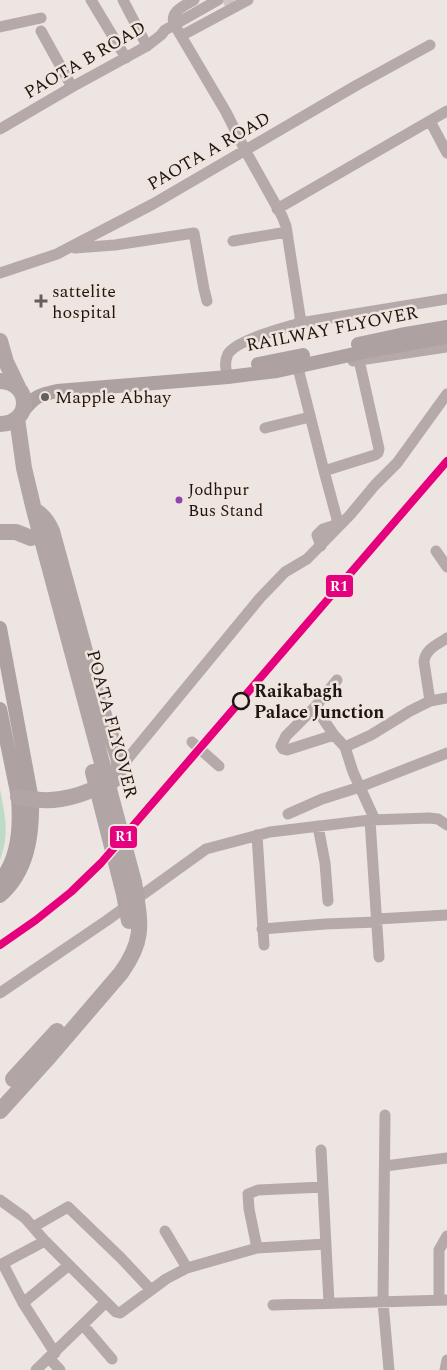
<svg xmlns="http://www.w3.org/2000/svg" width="447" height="1370" font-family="Spectral,serif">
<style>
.green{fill:#bedcc5}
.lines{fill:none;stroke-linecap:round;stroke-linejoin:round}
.minor-tunnel{stroke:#cdc6c3;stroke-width:11;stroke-dasharray:11 5.5;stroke-linecap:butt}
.minor{stroke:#b5aaa9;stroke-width:11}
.major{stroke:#ada2a1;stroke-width:14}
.highway{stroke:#b1a5a6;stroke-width:16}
.rail-1-casing{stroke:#f1e4dd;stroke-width:11}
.rail-1{stroke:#e5007d;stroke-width:8}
.poi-dot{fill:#645f5c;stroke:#f1e4dd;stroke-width:2}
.bus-dot{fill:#8e44ad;stroke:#f1e4dd;stroke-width:2}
.stop-dot{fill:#f1e4dd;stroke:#1b1714;stroke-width:2.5}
.labels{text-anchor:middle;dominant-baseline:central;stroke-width:5;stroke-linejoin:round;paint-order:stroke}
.bus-label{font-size:17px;fill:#1b1714;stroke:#f1e4dd;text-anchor:start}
.street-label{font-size:18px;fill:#1b1714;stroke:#f1e4dd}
.poi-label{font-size:18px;fill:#1b1714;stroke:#f1e4dd;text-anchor:start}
.stop-label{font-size:18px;font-weight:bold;fill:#1b1714;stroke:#f1e4dd;text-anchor:start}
.line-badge{stroke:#f1e4dd;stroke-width:2}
.badge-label{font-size:14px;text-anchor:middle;font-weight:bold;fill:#fff}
</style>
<rect width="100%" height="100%" fill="#ece5e2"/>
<path class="green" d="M 0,789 C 5,816 10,834 0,860 Z"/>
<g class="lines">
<path class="minor-tunnel" d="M 225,6 L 236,0"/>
<path class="minor" d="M 91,0 L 126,58
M 123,0 L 147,46
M 194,0 C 184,6 170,11 174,24 L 226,112 L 245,150 L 282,216 L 286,226 L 300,316 L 300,323 C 284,328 236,340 228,354 C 224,362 225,369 228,377
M 0,27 L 41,18
M 41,31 L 72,87
M 181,36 L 248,0
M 430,121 L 447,153
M 0,129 L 72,87 L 147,46 L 161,35 L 165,30 L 218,0
M 277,209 L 447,111
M 233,241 L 287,232
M 75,248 L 115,245 L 194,233 L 204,289 L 207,301
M 0,273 L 57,254 L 153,204 L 357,85 L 430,45
M 300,323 L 447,299
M 353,361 L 447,347
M 299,372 L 324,471
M 265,428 L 310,417
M 321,546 L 317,535 L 323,529 L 336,525 L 337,519 L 324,471 L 375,455 L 378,453 L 379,449 L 359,360
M 436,551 L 447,567
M 337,680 L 315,707 L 286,736 L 281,746 L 283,749 L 287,750 L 334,735 L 345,747 L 353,772 L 375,820
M 430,701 L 424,662 C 425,649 437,645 447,638
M 315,707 L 334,735
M 192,742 L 219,766
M 345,747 L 371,735 L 410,711 L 430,701 L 447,698
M 120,768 L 260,598 L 285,572 L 307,559 L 350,515 L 375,485 L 397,463 L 447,394
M 288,814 L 322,799 L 360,787 L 447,753
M 370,820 L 379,957
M 318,826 L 325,863 L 328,901
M 257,835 L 264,945
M 377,919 L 447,915
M 262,929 L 325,924 L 377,922
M 0,993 L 106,921 L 206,849 L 270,832 L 370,820 L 429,818 L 438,819 L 447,825
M 385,1115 L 383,1302 L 389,1370
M 321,1150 L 329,1303
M 385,1166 L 447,1158
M 0,1200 L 25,1218 L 45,1241 L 116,1312 L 120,1313 L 166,1279 L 187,1268 L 257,1248 L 326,1244
M 33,1227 L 68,1207 L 121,1258 L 151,1290
M 165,1231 L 187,1268
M 257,1248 L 249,1209 L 248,1194 L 258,1190 L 323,1187
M 3,1264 L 23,1303 L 55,1353
M 0,1265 L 45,1241
M 439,1300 L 439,1250 L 447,1236
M 23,1303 L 69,1265
M 273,1305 L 447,1300
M 83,1325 L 112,1359
M 49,1358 L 60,1370
M 36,1370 L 106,1302
M 445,1370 L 447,1360"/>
<path class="major" d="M 358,344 L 400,335 L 447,327
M 258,364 L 303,355
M 23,411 C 35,396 39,395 57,391 L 228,377 L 277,371 L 368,351 L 447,337
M 0,628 L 32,800 C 33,835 28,872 0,896
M 0,709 L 18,797 C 20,826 19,857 0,881"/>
<path class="highway" d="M 0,341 L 6,362 L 18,387
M 0,381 C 32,382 32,424 0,424
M 0,532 L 16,532 L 31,538
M 93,772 L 124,894 L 129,921
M 18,797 C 50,804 73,799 101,786 C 107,784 114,782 117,776 C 121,770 119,764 118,757 L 96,691 L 52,531 C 48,522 44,516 36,511
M 13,1079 L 57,1031
M 0,1111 L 49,1057 L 121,973 C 146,938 140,922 134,882 L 34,510 L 24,468 L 17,418"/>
<g class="rail-1-casing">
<path id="rail-1" d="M 0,945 L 36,920 L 71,892 L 101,863 L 447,461"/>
</g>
<use href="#rail-1" class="rail-1"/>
</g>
<g class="poi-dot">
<path d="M38.5 293.5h5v5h5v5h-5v5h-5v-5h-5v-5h5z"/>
<circle cx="45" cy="397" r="5"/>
</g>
<circle class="bus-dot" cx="179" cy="500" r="4.5"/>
<circle class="stop-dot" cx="241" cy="701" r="8"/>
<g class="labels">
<g class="bus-label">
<text x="188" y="490">Jodhpur<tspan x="188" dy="21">Bus Stand</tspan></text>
</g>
<g class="street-label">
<text transform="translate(85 60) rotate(-30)">PAOTA B ROAD</text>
<text transform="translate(209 151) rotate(-30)">PAOTA A ROAD</text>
<text transform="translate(332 329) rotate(-11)">RAILWAY FLYOVER</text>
<text transform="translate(112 724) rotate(75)">POATA FLYOVER</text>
</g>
<g class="poi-label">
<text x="52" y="291">sattelite<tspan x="52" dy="21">hospital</tspan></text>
<text x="55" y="397">Mapple Abhay</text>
</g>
<g class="stop-label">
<text x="254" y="691">Raikabagh<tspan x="254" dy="21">Palace Junction</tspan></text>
</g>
</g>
<g class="line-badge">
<rect x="325" y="574" width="29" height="24" rx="5" fill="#e5007d"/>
<rect x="109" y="825" width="29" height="24" rx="5" fill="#e5007d"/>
</g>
<g class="badge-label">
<text x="339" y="591">R1</text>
<text x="124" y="841">R1</text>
</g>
</svg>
